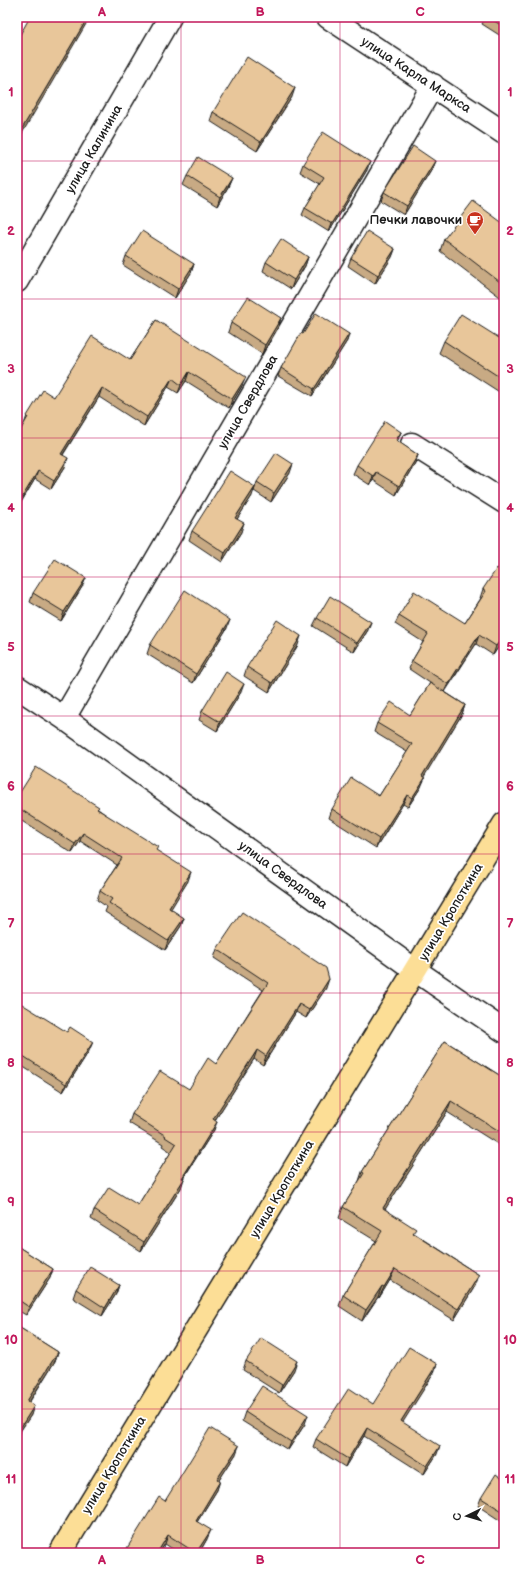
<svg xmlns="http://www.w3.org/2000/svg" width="521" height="1570" font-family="'Balsamiq Sans',sans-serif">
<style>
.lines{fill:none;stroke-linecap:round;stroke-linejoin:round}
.minor-casing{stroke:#1c1c1c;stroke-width:25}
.major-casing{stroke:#1c1c1c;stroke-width:25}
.minor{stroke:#fff;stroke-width:22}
.major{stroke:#fcde96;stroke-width:22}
.wall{fill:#c8aa84;stroke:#1c1c1c}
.shaded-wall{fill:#a28b6c;stroke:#1c1c1c}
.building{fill:#e8c69a;stroke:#1c1c1c}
.grid{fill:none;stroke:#c2185b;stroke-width:1;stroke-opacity:0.55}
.labels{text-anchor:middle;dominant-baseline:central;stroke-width:3.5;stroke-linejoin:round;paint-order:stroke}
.street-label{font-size:13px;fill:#1c1c1c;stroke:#fff}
.poi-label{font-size:13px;font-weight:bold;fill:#1c1c1c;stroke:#fff;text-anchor:end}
.neatline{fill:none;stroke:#c2185b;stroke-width:1.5}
.grid-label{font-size:13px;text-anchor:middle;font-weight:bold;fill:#c2185b}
</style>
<rect width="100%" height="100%" fill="#fff"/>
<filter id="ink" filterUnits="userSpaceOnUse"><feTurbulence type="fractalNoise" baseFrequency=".025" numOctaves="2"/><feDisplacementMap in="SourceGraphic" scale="8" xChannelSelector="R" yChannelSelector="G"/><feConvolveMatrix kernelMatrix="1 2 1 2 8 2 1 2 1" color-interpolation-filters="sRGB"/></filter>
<g filter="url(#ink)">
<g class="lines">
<g class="minor-casing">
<path id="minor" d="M 328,17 L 504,133
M 17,281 L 170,17
M 412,444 L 504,502
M 17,687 L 64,718 L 415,970 L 504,1031
M 64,718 L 433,85"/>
</g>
<g class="major-casing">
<path id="major" d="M 60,1553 L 504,824"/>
</g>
<use href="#minor" class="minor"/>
<use href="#major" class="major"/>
</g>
<path class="wall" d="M 485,17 L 504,17 L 504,38 L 482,24 Z
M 292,97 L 257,151 L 210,121 L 213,112 Z
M 303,164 L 367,170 L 329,232 L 302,215 L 305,208 L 320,184 L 300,172 Z
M 432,169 L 404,215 L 381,201 L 384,192 Z
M 187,176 L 232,178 L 228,187 L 217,206 L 183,185 Z
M 504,224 L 504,300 L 440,251 L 444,239 Z
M 395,249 L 392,257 L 375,284 L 348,266 L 351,258 Z
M 126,256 L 194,264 L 191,273 L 175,298 L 123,265 Z
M 308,257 L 305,266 L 291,289 L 263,271 L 266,262 Z
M 281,318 L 278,327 L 262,354 L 228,332 L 231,323 Z
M 156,320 L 242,386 L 229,408 L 186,381 L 178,393 L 168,387 L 144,426 L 99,397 L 63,455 L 65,467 L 51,489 L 35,479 L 17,509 L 17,436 L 24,424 L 27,416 L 54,397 L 130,360 Z
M 303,334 L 349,334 L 347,341 L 312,396 L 278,376 L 281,368 Z
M 444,341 L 504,341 L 504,395 L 439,353 Z
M 401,432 L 397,441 L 418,455 L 415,463 L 396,495 L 373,480 L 370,485 L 353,474 L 357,465 Z
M 290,473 L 271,502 L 254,491 L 257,482 Z
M 252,496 L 237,519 L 241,532 L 222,562 L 189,540 L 192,531 Z
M 504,572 L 504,639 L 493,655 L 476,644 L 445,692 L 465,705 L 462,714 L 423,777 L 421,787 L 408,807 L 403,804 L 376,848 L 329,818 L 332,809 L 379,796 L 407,752 L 374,732 L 377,723 L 410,715 L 430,683 L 409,669 L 412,661 L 423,642 L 395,624 L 399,616 L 465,623 L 481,598 L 480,598 L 483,589 Z
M 86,578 L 82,587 L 61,621 L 30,602 L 33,593 Z
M 317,618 L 368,630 L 354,652 L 313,626 Z
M 227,628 L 193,683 L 147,654 L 150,645 Z
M 298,645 L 269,692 L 244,676 L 247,667 Z
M 241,692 L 217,731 L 199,720 L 202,711 Z
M 17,797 L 98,809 L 156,851 L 188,881 L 170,909 L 184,918 L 181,926 L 165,950 L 105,912 L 107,907 L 97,900 L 100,891 L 117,865 L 80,841 L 72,853 L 17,818 Z
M 217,949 L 326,988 L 306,1018 L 296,1012 L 263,1065 L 254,1059 L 215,1120 L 214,1130 L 183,1179 L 181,1188 L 141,1251 L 91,1219 L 94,1210 L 138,1205 L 171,1152 L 162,1146 L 163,1144 L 129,1123 L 132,1114 L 189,1089 L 216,1064 L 263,990 L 214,958 Z
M 17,1001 L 89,1051 L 63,1092 L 17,1063 Z
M 445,1041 L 504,1078 L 504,1148 L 447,1112 L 385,1209 L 414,1233 L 479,1275 L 475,1286 L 454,1320 L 390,1280 L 379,1298 L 378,1297 L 362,1321 L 339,1306 L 343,1295 L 376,1241 L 339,1218 L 343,1207 L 359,1181 L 362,1172 Z
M 17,1246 L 53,1269 L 50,1278 L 26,1315 L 17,1310 Z
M 119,1285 L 116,1294 L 102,1316 L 73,1298 L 76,1289 Z
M 17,1326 L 58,1352 L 55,1361 L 29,1403 L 31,1415 L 17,1436 Z
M 246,1361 L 294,1370 L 279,1393 L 243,1370 Z
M 434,1373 L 402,1422 L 437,1454 L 424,1474 L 364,1436 L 345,1467 L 313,1447 L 316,1439 L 373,1404 Z
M 245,1412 L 305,1424 L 288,1450 L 242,1421 Z
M 236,1454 L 219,1480 L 217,1490 L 197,1522 L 207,1539 L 199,1553 L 179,1553 L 165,1544 L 159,1553 L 124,1553 L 165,1501 Z
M 504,1480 L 504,1523 L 478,1506 L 481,1498 Z"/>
<path class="shaded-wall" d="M 88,17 L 89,17 L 86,24 L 17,142 L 17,137 Z
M 295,88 L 292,97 L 257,151 L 261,142 Z
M 435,161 L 432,169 L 404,215 L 407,206 Z
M 370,162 L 367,170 L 329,232 L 332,224 Z
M 232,178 L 228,187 L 217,206 L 220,197 Z
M 395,249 L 392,257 L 375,284 L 378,275 Z
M 308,257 L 305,266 L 291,289 L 294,280 Z
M 194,264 L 191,273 L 175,298 L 178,289 Z
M 281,318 L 278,327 L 262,354 L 265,345 Z
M 349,334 L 347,341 L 312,396 L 314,389 Z
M 189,372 L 186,381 L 178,393 L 181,385 Z
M 246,377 L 242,386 L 229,408 L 232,399 Z
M 172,378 L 168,387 L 144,426 L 147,417 Z
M 102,388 L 99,397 L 58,462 L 61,454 Z
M 401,432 L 398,440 L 392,449 L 396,440 Z
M 418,455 L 415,463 L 396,495 L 399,486 Z
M 68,458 L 65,467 L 51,489 L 54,481 Z
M 293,464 L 290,473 L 271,502 L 274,493 Z
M 38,471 L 35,479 L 17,509 L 18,504 Z
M 376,472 L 373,480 L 370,485 L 373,476 Z
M 255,487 L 252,496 L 232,527 L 235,518 Z
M 244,523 L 241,532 L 222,562 L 225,553 Z
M 86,578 L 82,587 L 61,621 L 64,612 Z
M 230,620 L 227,628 L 193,683 L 196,674 Z
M 371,622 L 368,630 L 354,652 L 357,643 Z
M 479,635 L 476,644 L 444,692 L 448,684 Z
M 504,635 L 504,639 L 493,655 L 496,646 Z
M 301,636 L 298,645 L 269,692 L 272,683 Z
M 244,684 L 241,692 L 217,731 L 220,722 Z
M 465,705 L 462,714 L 419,785 L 422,776 Z
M 425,778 L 421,787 L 408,807 L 412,798 Z
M 407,795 L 403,804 L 376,848 L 379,839 Z
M 83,833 L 80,841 L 72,853 L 75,844 Z
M 191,872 L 188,881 L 166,917 L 169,908 Z
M 184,918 L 181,926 L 165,950 L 168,941 Z
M 329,979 L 326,988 L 306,1018 L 309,1010 Z
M 299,1004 L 296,1012 L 263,1065 L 266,1056 Z
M 93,1042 L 89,1051 L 63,1092 L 66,1084 Z
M 257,1050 L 254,1059 L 210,1128 L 213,1119 Z
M 451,1101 L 447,1112 L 379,1219 L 383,1208 Z
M 217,1122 L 214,1130 L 178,1186 L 182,1178 Z
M 184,1179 L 181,1188 L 141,1251 L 144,1242 Z
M 53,1269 L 50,1278 L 26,1315 L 29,1307 Z
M 395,1269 L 390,1280 L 379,1298 L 384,1287 Z
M 479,1275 L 475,1286 L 454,1320 L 458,1309 Z
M 119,1285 L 116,1294 L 102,1316 L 105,1308 Z
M 382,1286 L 378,1297 L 362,1321 L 366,1310 Z
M 58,1352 L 55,1361 L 24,1410 L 27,1401 Z
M 297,1361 L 294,1370 L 279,1393 L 282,1385 Z
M 437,1364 L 434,1373 L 398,1430 L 401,1421 Z
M 34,1406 L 31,1415 L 17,1436 L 17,1433 Z
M 308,1415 L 305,1424 L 288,1450 L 291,1442 Z
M 367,1428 L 364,1436 L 345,1467 L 348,1459 Z
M 239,1446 L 236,1454 L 214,1488 L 217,1479 Z
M 440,1446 L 437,1454 L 424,1474 L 427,1466 Z
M 220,1481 L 217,1490 L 192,1530 L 196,1521 Z
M 211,1530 L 207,1539 L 199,1553 L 196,1553 Z
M 168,1535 L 165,1544 L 159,1553 L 157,1553 Z"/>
<path class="building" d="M 30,17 L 88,17 L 17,137 L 17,40 Z
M 488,17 L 504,17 L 504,27 Z
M 247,57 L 295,88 L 261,142 L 213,112 Z
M 323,132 L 370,162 L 332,224 L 305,208 L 324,177 L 303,164 Z
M 413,146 L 435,161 L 407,206 L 384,192 Z
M 198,157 L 232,178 L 220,197 L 187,176 Z
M 473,201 L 504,224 L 504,285 L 444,239 Z
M 142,231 L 194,264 L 178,289 L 126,256 Z
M 367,231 L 395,249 L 378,275 L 351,258 Z
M 281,239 L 308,257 L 294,280 L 266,262 Z
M 248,297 L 281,318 L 265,345 L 231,323 Z
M 316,313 L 349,334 L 314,389 L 281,368 L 301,333 L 303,334 Z
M 461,314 L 504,341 L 504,380 L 444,341 Z
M 156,320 L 246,377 L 232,399 L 189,372 L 181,385 L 172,378 L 147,417 L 102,388 L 61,454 L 68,458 L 54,481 L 38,471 L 18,504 L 17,503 L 17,436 L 28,417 L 27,416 L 43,390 L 54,397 L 92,336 L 130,360 Z
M 385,421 L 401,432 L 396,440 L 418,455 L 399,486 L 376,472 L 373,476 L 357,465 Z
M 276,453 L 293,464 L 274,493 L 257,482 Z
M 230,471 L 255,487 L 235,518 L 244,523 L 225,553 L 192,531 Z
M 55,559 L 86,578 L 64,612 L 33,593 Z
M 497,568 L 504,572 L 504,635 L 496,646 L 479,635 L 448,684 L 412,661 L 428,634 L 399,616 L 414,591 L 465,623 L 486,591 L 483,589 Z
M 185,590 L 230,620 L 196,674 L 150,645 Z
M 330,596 L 371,622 L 357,643 L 317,618 Z
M 277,620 L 301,636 L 272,683 L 247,667 Z
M 226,672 L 244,684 L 220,722 L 202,711 Z
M 430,683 L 465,705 L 422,776 L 425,778 L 412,798 L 407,795 L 379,839 L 332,809 L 351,778 L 379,796 L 412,744 L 377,723 L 391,702 L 410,715 Z
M 36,767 L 99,807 L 97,809 L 158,847 L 156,850 L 191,872 L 169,908 L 184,918 L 168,941 L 109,903 L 112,899 L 100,891 L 122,858 L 83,833 L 75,844 L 17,807 L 17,797 Z
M 242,912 L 326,968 L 329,979 L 309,1010 L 299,1004 L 266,1056 L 257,1050 L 213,1119 L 217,1122 L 182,1178 L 184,1179 L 144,1242 L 94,1210 L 109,1187 L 138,1205 L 176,1144 L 165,1137 L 166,1136 L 132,1114 L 160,1071 L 189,1089 L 208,1058 L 216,1064 L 268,983 L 217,949 Z
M 17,1001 L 67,1032 L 70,1027 L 93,1042 L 66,1084 L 17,1052 Z
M 445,1041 L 504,1078 L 504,1134 L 451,1101 L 383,1208 L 416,1229 L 413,1233 L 479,1275 L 458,1309 L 395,1269 L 384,1287 L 382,1286 L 366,1310 L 343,1295 L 382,1231 L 343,1207 L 364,1173 L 362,1172 Z
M 17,1246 L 53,1269 L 29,1307 L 17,1299 Z
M 90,1267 L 119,1285 L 105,1308 L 76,1289 Z
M 17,1326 L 58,1352 L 27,1401 L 34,1406 L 17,1433 L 17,1371 L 21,1365 L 17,1362 Z
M 261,1338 L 297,1361 L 282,1385 L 246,1361 Z
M 409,1347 L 437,1364 L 401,1421 L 440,1446 L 427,1466 L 367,1428 L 348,1459 L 316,1439 L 349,1388 L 373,1404 Z
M 262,1386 L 308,1415 L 291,1442 L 245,1412 Z
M 210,1428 L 239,1446 L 217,1479 L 220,1481 L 196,1521 L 211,1530 L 196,1553 L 168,1535 L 157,1553 L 124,1553 L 159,1497 L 165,1501 Z
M 496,1474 L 504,1480 L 504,1512 L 481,1498 Z"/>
</g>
<path class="grid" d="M 181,17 L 181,1553M 340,17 L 340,1553M 17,161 L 504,161M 17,299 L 504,299M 17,438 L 504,438M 17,577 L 504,577M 17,716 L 504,716M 17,854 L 504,854M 17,993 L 504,993M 17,1132 L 504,1132M 17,1271 L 504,1271M 17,1409 L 504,1409"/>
<defs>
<g id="cafe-pin" transform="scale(0.9)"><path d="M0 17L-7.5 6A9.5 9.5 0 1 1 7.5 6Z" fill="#c8321e" stroke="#fff"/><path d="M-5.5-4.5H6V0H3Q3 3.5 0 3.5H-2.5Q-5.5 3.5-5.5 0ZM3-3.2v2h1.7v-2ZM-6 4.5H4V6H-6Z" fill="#fff"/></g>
</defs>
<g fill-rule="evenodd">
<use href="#cafe-pin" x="475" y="220"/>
</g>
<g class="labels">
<g class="street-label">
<text transform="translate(416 75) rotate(33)">улица Карла Маркса</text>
<text transform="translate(94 149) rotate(-60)">улица Калинина</text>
<text transform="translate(248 402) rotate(-60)">улица Свердлова</text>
<text transform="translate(283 875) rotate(36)">улица Свердлова</text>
<text transform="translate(451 912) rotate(-59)">улица Кропоткина</text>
<text transform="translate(282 1189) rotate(-59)">улица Кропоткина</text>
<text transform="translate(114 1465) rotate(-59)">улица Кропоткина</text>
</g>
<g class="poi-label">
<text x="462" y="220">Печки лавочки</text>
</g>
</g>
<rect width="521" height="1570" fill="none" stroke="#fff" stroke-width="44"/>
<g transform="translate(467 1516) rotate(265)" stroke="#ffffff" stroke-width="3" paint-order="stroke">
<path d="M0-3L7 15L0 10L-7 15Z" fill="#1c1c1c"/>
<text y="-6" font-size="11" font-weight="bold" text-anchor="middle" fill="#1c1c1c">С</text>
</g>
<rect x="22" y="22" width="477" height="1526" class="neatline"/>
<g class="grid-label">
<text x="102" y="16">A</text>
<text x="260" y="16">B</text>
<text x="420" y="16">C</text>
<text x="11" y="96">1</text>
<text x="510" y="96">1</text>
<text x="11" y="235">2</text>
<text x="510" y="235">2</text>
<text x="11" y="373">3</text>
<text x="510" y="373">3</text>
<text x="11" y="512">4</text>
<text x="510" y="512">4</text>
<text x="11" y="651">5</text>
<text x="510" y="651">5</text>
<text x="11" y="790">6</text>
<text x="510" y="790">6</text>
<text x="11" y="928">7</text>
<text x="510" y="928">7</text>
<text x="11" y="1067">8</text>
<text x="510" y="1067">8</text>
<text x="11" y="1206">9</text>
<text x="510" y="1206">9</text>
<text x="11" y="1344">10</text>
<text x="510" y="1344">10</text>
<text x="11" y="1483">11</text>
<text x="510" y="1483">11</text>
<text x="102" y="1564">A</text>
<text x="260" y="1564">B</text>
<text x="420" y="1564">C</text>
</g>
</svg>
